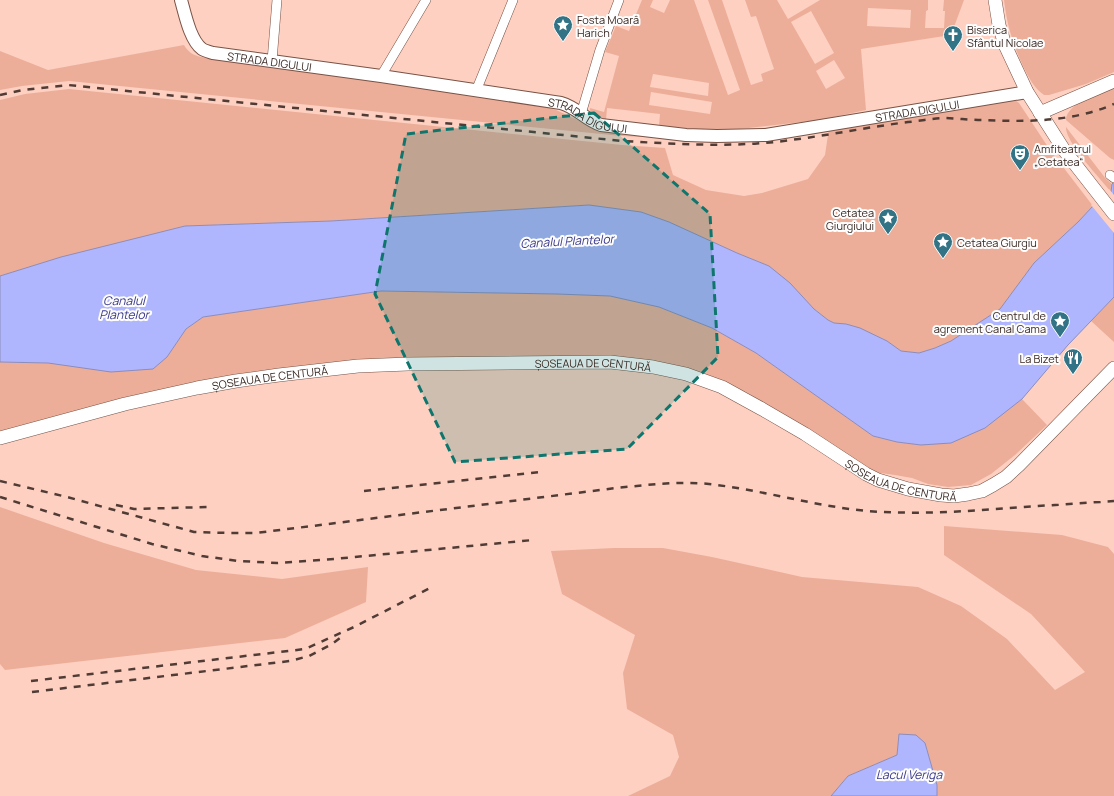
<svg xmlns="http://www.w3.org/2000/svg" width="1114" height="796" font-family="Manrope,sans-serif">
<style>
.green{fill:#edae99;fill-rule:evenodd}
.water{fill:#afb6fd;stroke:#8c8cbc}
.pier{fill:#fed0c1}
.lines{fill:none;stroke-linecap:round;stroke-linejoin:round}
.minor-casing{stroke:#785245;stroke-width:10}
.tertiary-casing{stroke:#785245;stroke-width:14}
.secondary-casing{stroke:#785245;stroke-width:14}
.minor{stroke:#fff;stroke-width:9}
.tertiary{stroke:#fff;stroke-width:12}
.secondary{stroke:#fff;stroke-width:13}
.rail{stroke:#503c35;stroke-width:2.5;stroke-dasharray:7 7;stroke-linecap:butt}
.marked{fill:#0f766e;fill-opacity:0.2;stroke:#0f766e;stroke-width:3;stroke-dasharray:8 5;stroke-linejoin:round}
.labels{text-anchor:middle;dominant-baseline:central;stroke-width:4;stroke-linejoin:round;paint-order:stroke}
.poi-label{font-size:11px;fill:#3a2923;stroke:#fdfdfd;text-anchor:start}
.street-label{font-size:11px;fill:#3a2923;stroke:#fdfdfd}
.water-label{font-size:12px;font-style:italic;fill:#3a3889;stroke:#fdfdfd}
</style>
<rect width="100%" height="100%" fill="#fed0c1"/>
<path class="green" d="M 642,0 L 653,0 L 650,7 L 664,13 L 670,0 L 694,0 L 728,95 L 740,90 L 708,0 L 722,0 L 751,85 L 763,81 L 761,74 L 774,69 L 756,16 L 751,17 L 745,0 L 777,0 L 788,19 L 820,0 L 928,0 L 928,10 L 926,11 L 925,28 L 944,28 L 945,11 L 943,11 L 944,0 L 964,0 L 951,35 L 861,49 L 866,110 L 820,120 L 731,130 L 698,129 L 659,126 L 660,114 L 607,108 L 606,120 C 599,118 589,116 590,108 L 604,112 L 619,56 L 605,52 L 616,26 L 629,31 ZM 868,8 L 911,10 L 910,28 L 867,26 ZM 811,11 L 834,53 L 815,64 L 791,22 ZM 834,60 L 845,78 L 826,89 L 816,71 ZM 653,74 L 709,83 L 708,96 L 650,87 ZM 651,92 L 712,102 L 710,114 L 649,105 Z
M 1004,0 L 1114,0 L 1114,72 L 1086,84 L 1049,95 L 1044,95 C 1034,88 1029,78 1024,68 C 1013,45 1007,25 1004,0 Z
M 184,45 C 188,52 193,55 201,57 L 373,81 L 542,106 L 556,110 L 586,124 L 664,138 L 622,136 L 69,81 L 22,86 L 0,90 L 0,51 L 48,70 Z
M 1114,84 L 1114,160 L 1110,158 L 1066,120 C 1065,105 1102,91 1114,84 Z
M 69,89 L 622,145 L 665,148 L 673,175 L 706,190 L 744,196 L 762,193 L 808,179 L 825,155 L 829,128 L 1015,100 L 1019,103 L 1050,150 L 1093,206 L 1078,222 L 1034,263 L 1000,309 L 951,341 L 935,348 L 919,353 L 901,351 L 887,341 L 846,324 L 834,323 L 828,320 L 814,309 L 769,266 L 737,253 L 669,222 L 641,212 L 589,205 L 331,221 L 185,226 L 0,276 L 0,100 L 25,94 Z
M 1066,127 L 1106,179 L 1112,184 L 1111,192 C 1101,179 1065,142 1066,127 Z
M 381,291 L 557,294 L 610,296 L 659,307 L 712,328 L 756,353 L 873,436 L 897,442 L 921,445 L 1003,413 L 1022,399 L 1047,425 L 1015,455 L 991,474 L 971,485 L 948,487 L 928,484 L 912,478 L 895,475 L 873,472 L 748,393 L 721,380 L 692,370 L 355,360 L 0,433 L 0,362 L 48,363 L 167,357 L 186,329 L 203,317 Z
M 1114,297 L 1114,342 L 1091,321 Z
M 0,507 L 104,543 L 196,570 L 282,579 L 368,567 L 366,602 L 285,638 L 5,670 L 0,664 Z
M 944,526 L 1062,535 L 1108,547 L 1114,554 L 1114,796 L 937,796 L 937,785 L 925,743 L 899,734 L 897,755 L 848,776 L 831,796 L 628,796 L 670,776 L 679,757 L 673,735 L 627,709 L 623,673 L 635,635 L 562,594 L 551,551 L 614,548 L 663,548 L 712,557 L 802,577 L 918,587 L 961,606 L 1007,639 L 1055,690 L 1085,672 L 1031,614 L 944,555 Z"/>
<path class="water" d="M 1114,182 L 1114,297 L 1068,345 L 1022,399 L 985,428 L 951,443 L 921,445 L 897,442 L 873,436 L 756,353 L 712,328 L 659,307 L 610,296 L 557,294 L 381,291 L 203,317 L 186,329 L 167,357 L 153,369 L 111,372 L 48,363 L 0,362 L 0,276 L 61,257 L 185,226 L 331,221 L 589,205 L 641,212 L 669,222 L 737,253 L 769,266 L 790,283 L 814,309 L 828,320 L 834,323 L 846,324 L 860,328 L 887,341 L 901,351 L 919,353 L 935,348 L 951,341 L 1000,309 L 1034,263 L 1078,222 L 1093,206 L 1111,192 L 1112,184 Z
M 899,734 L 916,735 L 925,743 L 937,785 L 937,796 L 831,796 L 848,776 L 897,755 Z"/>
<path class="pier" d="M 1109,189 L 1114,195 L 1114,233 L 1091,205 Z"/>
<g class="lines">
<g class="minor-casing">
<path id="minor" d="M 272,61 L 277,0
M 381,76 L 426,0
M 476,91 L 513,0
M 581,114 L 600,50 L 619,0
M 1110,175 L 1114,178"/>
</g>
<g class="tertiary-casing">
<g id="tertiary">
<path id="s1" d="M 181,0 C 185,14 190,40 202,49 C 205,51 210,52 213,53 L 381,76 L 561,103 C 578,108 584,119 601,125 L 686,135 L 717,136 L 766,135 L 1027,92"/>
</g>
</g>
<g class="secondary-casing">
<g id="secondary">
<path d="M 995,0 L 999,25 L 1005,45 L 1027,92 L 1064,150 L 1114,214"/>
<path d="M 1040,113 L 1114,81"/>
<path id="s2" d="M 0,438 L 125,404 L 197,388 L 236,381 L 279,375 L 358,366 L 408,364 L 610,362 L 653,367 L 686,374 L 722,387 L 762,409 L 805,434 L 866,474 L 878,480 L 908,489 L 941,495 L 954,496 L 968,494 L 982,491 L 993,485 L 1006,477 L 1019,465 L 1114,368"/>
</g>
</g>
<use href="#minor" class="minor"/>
<use href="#tertiary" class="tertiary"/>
<use href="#secondary" class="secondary"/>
<path class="rail" d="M 0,95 L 23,90 L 68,85 L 622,141 C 678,144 735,148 791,140 C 830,135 869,127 908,122 C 919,121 930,119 941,118 C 955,118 969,120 983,120 C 1027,122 1073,122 1114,104
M 0,481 L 67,497 L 194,532 L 229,533 L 256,533 L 616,488 C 647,485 678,481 709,484 C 762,490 814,506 867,511 C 919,515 971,511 1024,507 C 1054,505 1084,503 1114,501
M 364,491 L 541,472
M 0,497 L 152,544 L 202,556 L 238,561 L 277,563 L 334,559 L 533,540
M 116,505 L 134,509 L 207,507
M 31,681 L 305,649 L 354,627 L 434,586
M 32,692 L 290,661 L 309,656 L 332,644 L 340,638"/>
</g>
<path class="marked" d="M 594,113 L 710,214 L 718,357 L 627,449 L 455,462 L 375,294 L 406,134 Z"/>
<defs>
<g id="sight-pin" transform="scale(1)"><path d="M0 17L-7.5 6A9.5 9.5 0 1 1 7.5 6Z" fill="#327386" stroke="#fdfdfd"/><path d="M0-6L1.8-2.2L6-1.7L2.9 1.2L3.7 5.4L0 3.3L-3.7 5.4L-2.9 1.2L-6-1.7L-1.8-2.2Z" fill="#fff"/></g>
<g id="church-pin" transform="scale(1)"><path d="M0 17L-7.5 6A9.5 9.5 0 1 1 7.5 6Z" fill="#327386" stroke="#fdfdfd"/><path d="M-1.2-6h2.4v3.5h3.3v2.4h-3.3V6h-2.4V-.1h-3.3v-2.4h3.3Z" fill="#fff"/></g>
<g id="theatre-pin" transform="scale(1)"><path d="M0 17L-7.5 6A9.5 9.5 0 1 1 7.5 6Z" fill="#327386" stroke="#fdfdfd"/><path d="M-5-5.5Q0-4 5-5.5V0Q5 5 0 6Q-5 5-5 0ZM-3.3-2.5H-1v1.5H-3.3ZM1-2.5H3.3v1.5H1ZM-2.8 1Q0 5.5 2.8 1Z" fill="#fff"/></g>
<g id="restaurant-pin" transform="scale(1)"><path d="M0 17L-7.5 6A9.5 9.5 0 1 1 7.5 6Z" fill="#327386" stroke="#fdfdfd"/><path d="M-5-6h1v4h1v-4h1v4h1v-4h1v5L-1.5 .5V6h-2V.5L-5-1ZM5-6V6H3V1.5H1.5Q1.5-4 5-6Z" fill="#fff"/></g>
</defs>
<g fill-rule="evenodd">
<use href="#sight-pin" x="563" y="25"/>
<use href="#church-pin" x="953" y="35"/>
<use href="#theatre-pin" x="1020" y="154"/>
<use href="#sight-pin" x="888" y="218"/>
<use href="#sight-pin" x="943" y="242"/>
<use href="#sight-pin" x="1060" y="321"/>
<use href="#restaurant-pin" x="1073" y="358"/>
</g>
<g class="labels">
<g class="poi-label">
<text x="577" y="19">Fosta Moară<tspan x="577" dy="13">Harich</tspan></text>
<text x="967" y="29">Biserica<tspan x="967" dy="13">Sfântul Nicolae</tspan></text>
<text x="1034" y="148">Amfiteatrul<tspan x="1034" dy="13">„Cetatea“</tspan></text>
<text x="874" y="212" text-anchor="end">Cetatea<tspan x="874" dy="13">Giurgiului</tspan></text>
<text x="957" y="242">Cetatea Giurgiu</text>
<text x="1046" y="315" text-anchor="end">Centrul de<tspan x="1046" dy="13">agrement Canal Cama</tspan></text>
<text x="1059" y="358" text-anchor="end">La Bizet</text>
</g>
<g class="street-label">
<text stroke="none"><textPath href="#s1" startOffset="123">STRADA DIGULUI</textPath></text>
<text stroke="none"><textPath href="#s1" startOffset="782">STRADA DIGULUI</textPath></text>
<text stroke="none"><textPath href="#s1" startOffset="447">STRADA DIGULUI</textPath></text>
<text stroke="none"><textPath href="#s2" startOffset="601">ȘOSEAUA DE CENTURĂ</textPath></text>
<text stroke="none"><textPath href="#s2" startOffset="277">ȘOSEAUA DE CENTURĂ</textPath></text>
<text stroke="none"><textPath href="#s2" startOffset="937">ȘOSEAUA DE CENTURĂ</textPath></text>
</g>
<g class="water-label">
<text transform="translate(567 241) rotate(-3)">Canalul Plantelor</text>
<text x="124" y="300">Canalul<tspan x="124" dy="14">Plantelor</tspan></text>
<text x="909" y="774">Lacul Veriga</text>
</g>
</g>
</svg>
